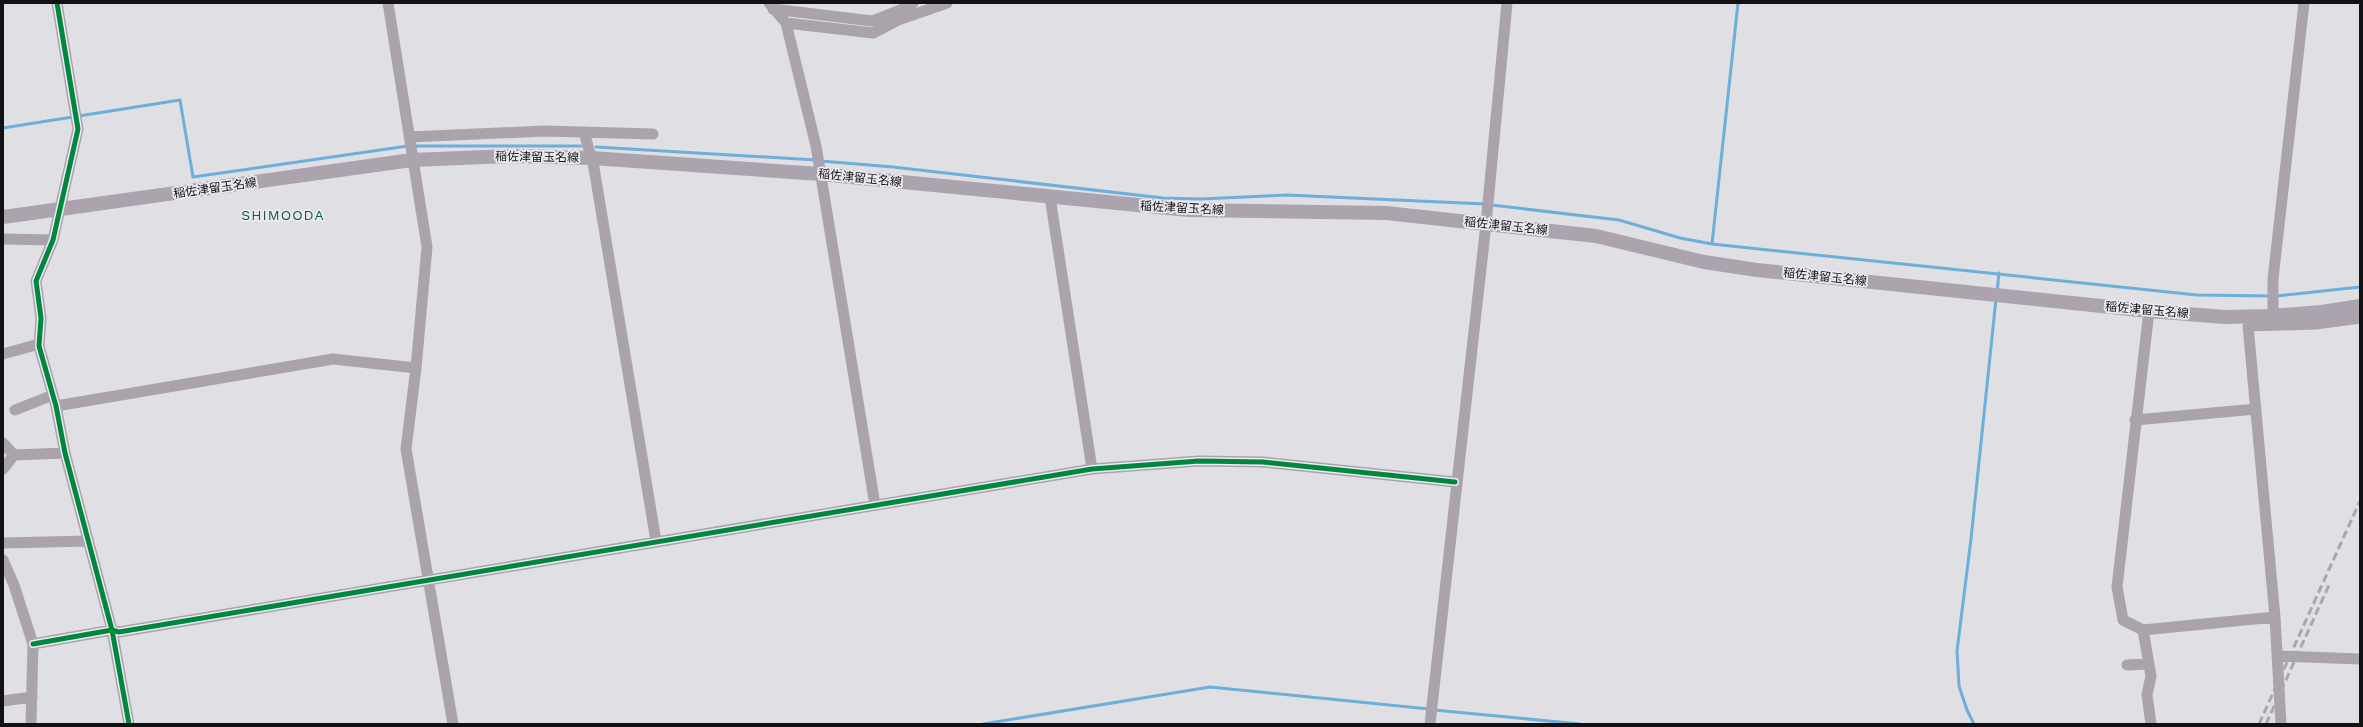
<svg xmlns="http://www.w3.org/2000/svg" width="2363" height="727" font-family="'Work Sans','Noto Sans JP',sans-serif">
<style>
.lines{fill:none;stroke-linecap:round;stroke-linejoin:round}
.stream{stroke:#6cafd9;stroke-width:3}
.minor{stroke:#aaa3ab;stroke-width:11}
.major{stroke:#aba4ae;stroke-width:14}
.rail{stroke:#a9a6ac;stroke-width:3;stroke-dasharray:8 4;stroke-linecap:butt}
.cycleway-casing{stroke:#edebf2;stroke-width:8}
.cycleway{stroke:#00873e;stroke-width:5}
.labels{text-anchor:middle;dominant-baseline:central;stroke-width:3.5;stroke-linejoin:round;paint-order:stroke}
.street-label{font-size:12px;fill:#121114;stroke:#edebf2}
.quarter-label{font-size:14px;letter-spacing:1px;fill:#0d5d33;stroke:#edebf2}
</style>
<rect width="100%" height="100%" fill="#e0dfe4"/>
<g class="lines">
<path class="stream" d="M 3,128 L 180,100 L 193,177 L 408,146
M 413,146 L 581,146
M 596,147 L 816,160
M 821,161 L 893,167 L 1163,198 L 1200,199 L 1287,195 L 1485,204
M 1491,205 L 1619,220 L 1680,238 L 1712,244 L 2197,295 L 2271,296
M 1712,244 L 1738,3
M 1997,292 L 1999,273
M 2276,296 L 2360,287
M 1434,710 L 1580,724
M 983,724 L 1210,687 L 1429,709
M 1974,724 L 1967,710 L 1959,686 L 1957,651 L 1971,539 L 1996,299"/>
<path class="minor" d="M 57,3 L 78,129 L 53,240 L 36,281 L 41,318 L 39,346 L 56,406 L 65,453 L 112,630 L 129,724
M 388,3 L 427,247 L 416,368 L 406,449 L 453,724
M 769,3 L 786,23 L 816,146 L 875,505
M 773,9 L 872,21 L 905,8 L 913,3
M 786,23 L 873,33 L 898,20 L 947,3
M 584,132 L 594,168 L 656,541
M 409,137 L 545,131 L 653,134
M 1050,197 L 1092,469
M 3,239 L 53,240
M 2149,311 L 2117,587 L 2123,620 L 2143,630 L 2275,617
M 2273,323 L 2273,279 L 2304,3
M 3,354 L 39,344
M 56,406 L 333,359 L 416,368
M 15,410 L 53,395
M 2135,420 L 2256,409
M 3,443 L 14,455 L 65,453
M 3,469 L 14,455
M 3,543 L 88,541
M 3,560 L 14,585 L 33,644 L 31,724
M 2143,630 L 2151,676 L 2147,695 L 2151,724
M 33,644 L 112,630 L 119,632 L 1092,469 L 1199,461 L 1263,462 L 1455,482
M 2277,656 L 2360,659
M 2127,665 L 2149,664
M 3,701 L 32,697
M 1430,724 L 1486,224 L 1507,3
M 2281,724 L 2275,617 L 2248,326 L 2316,324 L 2360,318"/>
<path class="major" d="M 3,217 L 412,160 L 511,156 L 592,158 L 820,174 L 1189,210 L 1386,213 L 1596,236 L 1704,262 L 1757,270 L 2149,311 L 2225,317 L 2270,316 L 2322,312 L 2360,306"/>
<path class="rail" d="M 2259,724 L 2360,501
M 2266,724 L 2329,585"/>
<g class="cycleway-casing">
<path id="cycleway" d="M 57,3 L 78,129 L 53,240 L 36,281 L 41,318 L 39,346 L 56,406 L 65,453 L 112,630 L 129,724
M 33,644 L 112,630 L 119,632 L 1092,469 L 1199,461 L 1263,462 L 1455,482"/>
</g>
<use href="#cycleway" class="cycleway"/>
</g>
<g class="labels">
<g class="street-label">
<text transform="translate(537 157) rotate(1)">稲佐津留玉名線</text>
<text transform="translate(860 178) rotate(6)">稲佐津留玉名線</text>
<text transform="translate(215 188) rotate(-8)">稲佐津留玉名線</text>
<text transform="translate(1182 208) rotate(3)">稲佐津留玉名線</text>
<text transform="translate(1506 226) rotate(6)">稲佐津留玉名線</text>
<text transform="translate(1825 277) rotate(6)">稲佐津留玉名線</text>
<text transform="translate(2147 310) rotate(5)">稲佐津留玉名線</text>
</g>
<g class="quarter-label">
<text x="283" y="215">SHIMOODA</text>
</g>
</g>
<rect width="2363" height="727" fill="none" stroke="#121114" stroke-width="8"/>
</svg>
